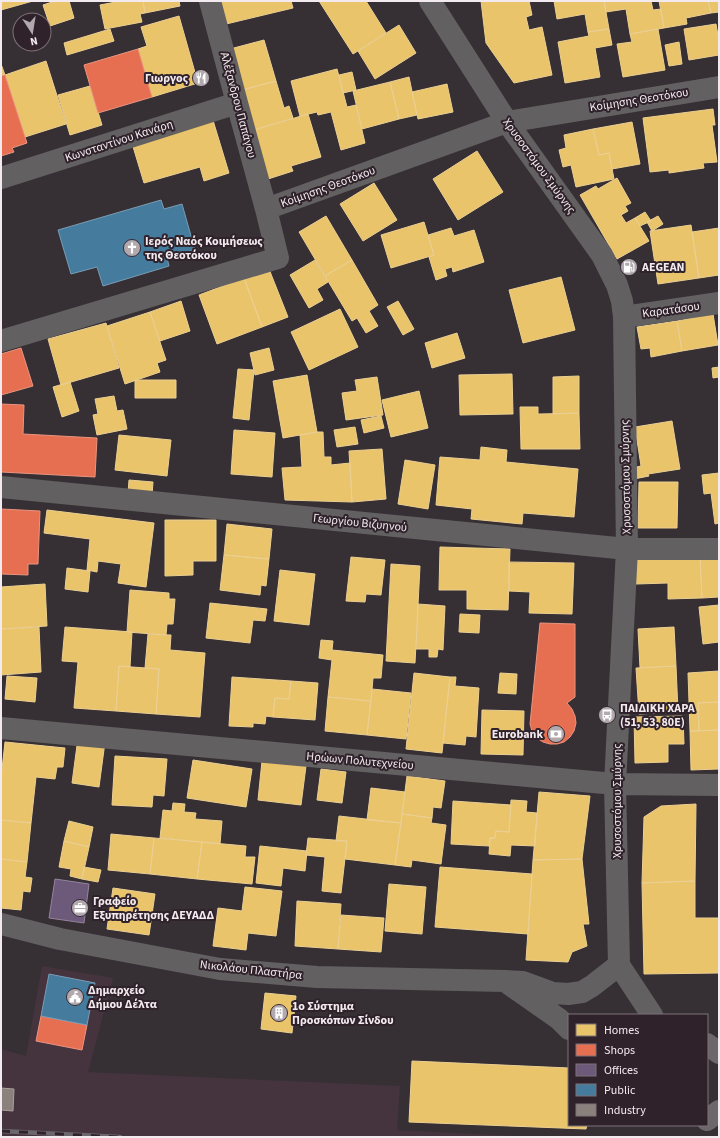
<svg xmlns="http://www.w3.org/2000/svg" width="720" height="1138" font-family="'Source Sans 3',sans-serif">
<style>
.built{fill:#45333e}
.homes{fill:#e9c46a;stroke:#eccf92}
.shops{fill:#e76f51;stroke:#eb9480}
.offices{fill:#6d597a;stroke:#95849d}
.public{fill:#457b9d;stroke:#799cb6}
.industry{fill:#8a817c;stroke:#aaa09e}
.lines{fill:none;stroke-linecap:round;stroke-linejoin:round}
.minor{stroke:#636062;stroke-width:22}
.major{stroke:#6c676a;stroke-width:22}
.rail-casing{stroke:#6b676a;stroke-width:4.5}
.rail{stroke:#2f222b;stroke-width:3;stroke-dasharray:9;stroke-linecap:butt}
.labels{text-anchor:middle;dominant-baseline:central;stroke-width:4;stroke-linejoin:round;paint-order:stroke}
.poi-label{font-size:12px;font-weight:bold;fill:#f3eaef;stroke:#2f222b;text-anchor:start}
.street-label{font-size:12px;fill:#f3eaef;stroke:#2f222b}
</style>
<rect width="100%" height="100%" fill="#363034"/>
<path class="built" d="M 42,966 L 113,978 L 88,1072 L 400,1086 L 397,1130 L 535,1137 L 1,1137 L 1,1049 L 26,1056 Z"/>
<path class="homes" d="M 1,1 L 33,1 L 1,10 Z
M 55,1 L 69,1 L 74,18 L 50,26 L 43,5 Z
M 121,1 L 143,1 L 145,13 L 140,14 L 142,22 L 105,29 L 100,5 Z
M 143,1 L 179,1 L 180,6 L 145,13 Z
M 216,1 L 291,1 L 293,8 L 222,25 Z
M 319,1 L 366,1 L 386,33 L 353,54 Z
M 481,1 L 529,1 L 532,15 L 526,17 L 529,30 L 542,27 L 552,75 L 514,83 L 486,43 Z
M 554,1 L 604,1 L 609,29 L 588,32 L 585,14 L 557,19 Z
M 604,1 L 651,1 L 653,10 L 661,9 L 664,28 L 630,34 L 626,9 L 606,12 Z
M 659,1 L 708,1 L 711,13 L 686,18 L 687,24 L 664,28 Z
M 708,1 L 719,1 L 719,12 L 711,13 Z
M 179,16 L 198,83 L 152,97 L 138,49 L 147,46 L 141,27 Z
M 716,24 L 719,41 L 719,55 L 689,60 L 684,29 Z
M 399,25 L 416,53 L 375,79 L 358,51 Z
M 110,29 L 114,41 L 67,55 L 64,43 Z
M 609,29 L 612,45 L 595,48 L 600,77 L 565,83 L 558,42 L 589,36 L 588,32 Z
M 658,29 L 665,70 L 623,77 L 617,44 L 632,42 L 630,34 Z
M 264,40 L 276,81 L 242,90 L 230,49 Z
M 679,42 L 682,64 L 669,66 L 665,45 Z
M 46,61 L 66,124 L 25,137 L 5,75 Z
M 1,64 L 5,75 L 1,76 Z
M 337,69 L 347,107 L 356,105 L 365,143 L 341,150 L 331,112 L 318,115 L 317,112 L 300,116 L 291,81 Z
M 352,72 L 356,90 L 343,93 L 339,75 Z
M 409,77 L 417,115 L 399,119 L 390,82 Z
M 276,81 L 284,108 L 289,106 L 293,118 L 254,130 L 242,90 Z
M 390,82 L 399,119 L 362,129 L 353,91 Z
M 447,84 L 453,112 L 418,119 L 412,92 Z
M 90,86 L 102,125 L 70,135 L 58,95 Z
M 713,109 L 715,125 L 712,125 L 717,162 L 703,163 L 704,168 L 669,173 L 669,170 L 650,172 L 643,118 Z
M 308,114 L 321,157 L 291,166 L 293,171 L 268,179 L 254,130 Z
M 212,117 L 229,173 L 204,181 L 200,167 L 144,183 L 131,140 Z
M 632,122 L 640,164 L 612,169 L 609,153 L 599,155 L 593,129 Z
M 593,129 L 599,155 L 609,153 L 614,179 L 576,187 L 571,165 L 563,167 L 559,150 L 566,148 L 564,135 Z
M 477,151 L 503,192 L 458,220 L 433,179 Z
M 617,178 L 631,203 L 625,206 L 628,211 L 621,215 L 626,223 L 635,218 L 649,241 L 617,259 L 580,195 L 596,186 L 598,189 Z
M 374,183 L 397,220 L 363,241 L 340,204 Z
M 645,212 L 651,221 L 640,226 L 635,218 Z
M 326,216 L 352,260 L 325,276 L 299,232 Z
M 658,216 L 663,224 L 652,231 L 647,222 Z
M 424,222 L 434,255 L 391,268 L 381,235 Z
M 691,225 L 699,278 L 658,284 L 650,231 Z
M 451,228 L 454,236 L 474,230 L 484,262 L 453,272 L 452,267 L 445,269 L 447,276 L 436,280 L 429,257 L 434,255 L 428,235 Z
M 719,228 L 719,275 L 699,278 L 692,232 Z
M 315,260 L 328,282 L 317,289 L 323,300 L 309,308 L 290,275 Z
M 352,260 L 378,305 L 369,311 L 378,326 L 366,333 L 357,318 L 352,321 L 325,276 Z
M 269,269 L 288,317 L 262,327 L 244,278 Z
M 561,277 L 575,330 L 523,343 L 509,290 Z
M 244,278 L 262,327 L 217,344 L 199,295 Z
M 181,301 L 190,331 L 160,341 L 150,312 Z
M 398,301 L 414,329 L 403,335 L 387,307 Z
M 340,309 L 358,347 L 309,370 L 291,332 Z
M 150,312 L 166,360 L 157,363 L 160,372 L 125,384 L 107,326 Z
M 713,314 L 718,345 L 682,351 L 677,321 Z
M 677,321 L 682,351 L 651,357 L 650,348 L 641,349 L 637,327 Z
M 106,323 L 119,368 L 61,385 L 48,339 Z
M 457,333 L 465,358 L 432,368 L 425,343 Z
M 269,348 L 274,370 L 255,375 L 250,353 Z
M 719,367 L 719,377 L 713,378 L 712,368 Z
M 238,369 L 254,370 L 249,420 L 233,418 Z
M 512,374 L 513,414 L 460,415 L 459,375 Z
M 307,375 L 317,432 L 283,438 L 273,381 Z
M 579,376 L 579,413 L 553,414 L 553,377 Z
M 377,377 L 383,415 L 346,420 L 342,393 L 357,391 L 355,380 Z
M 135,380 L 176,380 L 176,398 L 135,398 Z
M 70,382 L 79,411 L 62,417 L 53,387 Z
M 419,391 L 428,428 L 391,437 L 382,400 Z
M 114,396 L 117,411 L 123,410 L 127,429 L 97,435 L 93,415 L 98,414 L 95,399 Z
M 520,407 L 538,407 L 538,414 L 579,413 L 580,449 L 521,449 Z
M 381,416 L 384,428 L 364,433 L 361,420 Z
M 672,421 L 680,469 L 648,474 L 649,476 L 634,479 L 632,468 L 641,466 L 635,427 Z
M 355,427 L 358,444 L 337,447 L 334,430 Z
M 234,430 L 275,433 L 272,477 L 231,474 Z
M 317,432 L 323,432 L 324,457 L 331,457 L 331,465 L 350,463 L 352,502 L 285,500 L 282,468 L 302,467 L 300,435 Z
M 119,435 L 171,440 L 167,476 L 115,470 Z
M 481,447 L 507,450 L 506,462 L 578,469 L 574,517 L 523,513 L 522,524 L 471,519 L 472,509 L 436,505 L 440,457 L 480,460 Z
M 382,449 L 386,499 L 352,502 L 349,451 Z
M 405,460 L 435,465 L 428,509 L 398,504 Z
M 719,473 L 719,523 L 715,524 L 711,493 L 704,494 L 702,475 Z
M 129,480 L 153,482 L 152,495 L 128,493 Z
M 639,482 L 678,482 L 677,528 L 638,528 Z
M 47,510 L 154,523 L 146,587 L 118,583 L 121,564 L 98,561 L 97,572 L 87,570 L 90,539 L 44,533 Z
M 165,520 L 216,520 L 216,561 L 193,561 L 193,575 L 165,576 Z
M 227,524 L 272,529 L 269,559 L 224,555 Z
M 440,547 L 510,549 L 508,610 L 467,609 L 467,590 L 439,590 Z
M 224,555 L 269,559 L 266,586 L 261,585 L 260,595 L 220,590 Z
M 719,556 L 719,597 L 702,598 L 700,557 Z
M 351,557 L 385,560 L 381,595 L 366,594 L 365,602 L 346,601 Z
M 700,557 L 702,598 L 668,599 L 668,583 L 636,584 L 635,559 Z
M 509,562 L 574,563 L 572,614 L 529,613 L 530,592 L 509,591 Z
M 391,564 L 420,566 L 415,663 L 386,661 Z
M 67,568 L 90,571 L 88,592 L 65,589 Z
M 280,570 L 315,574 L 309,625 L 274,621 Z
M 45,584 L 47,626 L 1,629 L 1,587 Z
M 130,590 L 169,593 L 169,599 L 175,599 L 173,624 L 167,624 L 166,635 L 127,632 Z
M 210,603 L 267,609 L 265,621 L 253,620 L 250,643 L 206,638 Z
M 418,604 L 445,606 L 443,650 L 438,649 L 437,657 L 429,657 L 429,649 L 416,649 Z
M 719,605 L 719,642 L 703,644 L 699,607 Z
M 460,614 L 480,615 L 479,633 L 459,632 Z
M 39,627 L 41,672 L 1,675 L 1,629 Z
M 65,627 L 132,632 L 130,667 L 119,666 L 116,711 L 74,708 L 78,662 L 62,661 Z
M 674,627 L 676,666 L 640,668 L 638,629 Z
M 148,634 L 171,635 L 170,650 L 205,653 L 200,717 L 156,714 L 159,669 L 145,668 Z
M 321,640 L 333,641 L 332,650 L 383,655 L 381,678 L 373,678 L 371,701 L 328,697 L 332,660 L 319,658 Z
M 119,666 L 159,669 L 156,714 L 116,711 Z
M 676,666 L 678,712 L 639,714 L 636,668 Z
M 719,671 L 719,702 L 698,703 L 699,731 L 690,731 L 688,673 Z
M 414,673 L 450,677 L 442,753 L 406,749 Z
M 500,673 L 517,674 L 516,694 L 498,693 Z
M 7,676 L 37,678 L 35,702 L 5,699 Z
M 232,677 L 291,681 L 289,699 L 275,698 L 273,717 L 266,716 L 265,724 L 253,723 L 253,727 L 229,726 Z
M 450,677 L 456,677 L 455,686 L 479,688 L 476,737 L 466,736 L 465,745 L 443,743 Z
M 291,681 L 318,683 L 315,720 L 273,717 L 275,698 L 289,699 Z
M 372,689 L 411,693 L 406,739 L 367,735 Z
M 328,697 L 371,701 L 367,735 L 325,731 Z
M 719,702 L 719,730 L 699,731 L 698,703 Z
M 482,710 L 524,711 L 523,755 L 481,754 Z
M 683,716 L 684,744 L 668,744 L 668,762 L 635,763 L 634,717 Z
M 719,730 L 719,769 L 691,770 L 690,731 Z
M 78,738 L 105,742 L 99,787 L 72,783 Z
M 5,742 L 65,748 L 63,767 L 57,767 L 55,779 L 36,777 L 31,823 L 1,820 L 1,778 Z
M 115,756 L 167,759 L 164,796 L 153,795 L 152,807 L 112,805 Z
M 193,760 L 252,769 L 246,807 L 187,798 Z
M 262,761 L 306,766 L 301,805 L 258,800 Z
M 321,769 L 346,772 L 342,803 L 317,800 Z
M 407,776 L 445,781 L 441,808 L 433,807 L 432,818 L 402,814 Z
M 371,788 L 405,792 L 401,823 L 367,820 Z
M 539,792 L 590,796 L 582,859 L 533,860 Z
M 511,800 L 527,801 L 526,812 L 537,813 L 535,846 L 511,845 L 510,856 L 489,854 L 490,838 L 495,838 L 496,831 L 509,832 Z
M 453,801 L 511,805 L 509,832 L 496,831 L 495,838 L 490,838 L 489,846 L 451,844 Z
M 173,803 L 185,804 L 184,812 L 196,813 L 195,819 L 222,821 L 220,844 L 160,838 L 163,810 L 172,811 Z
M 696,804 L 695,881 L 642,883 L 644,817 L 661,806 Z
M 402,814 L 432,818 L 431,823 L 446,825 L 441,864 L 412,860 L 411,867 L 395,865 Z
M 339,816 L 401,823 L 395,865 L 345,859 L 347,841 L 336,841 Z
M 1,820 L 31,823 L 27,862 L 1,859 Z
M 69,821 L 93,827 L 89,847 L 64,841 Z
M 111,834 L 154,838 L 150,874 L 108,870 Z
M 154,838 L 202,842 L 197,879 L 150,874 Z
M 308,838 L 347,841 L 341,893 L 322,891 L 325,857 L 306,855 Z
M 64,841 L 89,847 L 82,879 L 70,876 L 71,869 L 59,867 Z
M 202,842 L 246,846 L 245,857 L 255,857 L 252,884 L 197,879 Z
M 260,846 L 307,851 L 305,871 L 283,868 L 281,886 L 256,883 Z
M 1,859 L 27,862 L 25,877 L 32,878 L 30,892 L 23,891 L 21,910 L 1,908 Z
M 582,859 L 589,924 L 583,924 L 587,946 L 572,952 L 568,962 L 526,960 L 533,860 Z
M 84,867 L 101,870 L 98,882 L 82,879 Z
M 440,867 L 532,874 L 528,934 L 435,927 Z
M 695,881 L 695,918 L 719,918 L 719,973 L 644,974 L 642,883 Z
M 389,884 L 426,887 L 422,934 L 385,931 Z
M 245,887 L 282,891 L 276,936 L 248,933 L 246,950 L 213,946 L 218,908 L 242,911 Z
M 113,888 L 155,894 L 149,935 L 107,929 Z
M 297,901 L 341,904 L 338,949 L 295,946 Z
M 341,915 L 384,918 L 381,952 L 338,949 Z
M 265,993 L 296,996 L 292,1033 L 261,1029 Z
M 412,1061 L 569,1068 L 569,1125 L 587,1125 L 586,1129 L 409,1122 Z"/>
<path class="shops" d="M 138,49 L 152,97 L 98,113 L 84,65 Z
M 5,75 L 27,143 L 12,148 L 14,152 L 1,156 L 1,76 Z
M 21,348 L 33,386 L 1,395 L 1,354 Z
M 1,404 L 24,405 L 23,434 L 97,438 L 95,477 L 1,472 Z
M 1,509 L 40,511 L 38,564 L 28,564 L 28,575 L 1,574 Z
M 540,623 L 575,624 L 575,697 L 567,703 L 572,709 L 575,716 L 576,723 L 574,731 L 570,737 L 564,742 L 557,744 L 550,744 L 543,742 L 537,738 L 532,731 L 530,724 Z
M 41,1016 L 87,1025 L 82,1050 L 36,1041 Z"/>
<path class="offices" d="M 55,879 L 89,884 L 84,923 L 49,918 Z"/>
<path class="public" d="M 161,200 L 164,209 L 182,204 L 195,250 L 167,258 L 169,266 L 103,286 L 97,267 L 71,274 L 58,230 Z
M 49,974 L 95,983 L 87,1025 L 41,1016 Z"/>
<path class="industry" d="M 1,1088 L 14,1089 L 13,1111 L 1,1110 Z"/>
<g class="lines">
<path class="minor" d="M 210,1 L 237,103 L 266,209
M 430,1 L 507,122 L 602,255 L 617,285 L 622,301 L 624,317 L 627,549 L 615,784 L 619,965 L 652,1015
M 1,178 L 237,103
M 624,317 L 719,303
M 1,341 L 278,258 L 266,209 L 507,122 L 719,87
M 1,487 L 627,549 L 719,549
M 1,728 L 615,784 L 719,785
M 1,924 L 60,939 L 220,969 L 317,977 L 505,981 L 523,982 L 553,993 L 568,994 L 582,992 L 592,986 L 619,965
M 509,984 L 559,1019 L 569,1029"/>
<path class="major" d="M 707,1044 L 719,1053
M 707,1120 L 719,1111"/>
<g class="rail-casing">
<path id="rail" d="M 1,1131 L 120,1137"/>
</g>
<use href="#rail" class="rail"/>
</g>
<defs>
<g id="restaurant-disc" transform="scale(0.9)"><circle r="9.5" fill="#b1a9ae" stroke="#2f222b"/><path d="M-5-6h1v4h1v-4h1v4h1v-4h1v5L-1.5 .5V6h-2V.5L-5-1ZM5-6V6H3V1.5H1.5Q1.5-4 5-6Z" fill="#fff"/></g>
<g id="church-disc" transform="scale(0.9)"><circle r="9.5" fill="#b1a9ae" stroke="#2f222b"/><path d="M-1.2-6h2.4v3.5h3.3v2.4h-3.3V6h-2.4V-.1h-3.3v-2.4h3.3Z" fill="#fff"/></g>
<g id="fuel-disc" transform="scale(0.9)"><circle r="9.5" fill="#b1a9ae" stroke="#2f222b"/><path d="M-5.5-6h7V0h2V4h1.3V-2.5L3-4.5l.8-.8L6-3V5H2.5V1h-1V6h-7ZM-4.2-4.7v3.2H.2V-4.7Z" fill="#fff"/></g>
<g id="bus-disc" transform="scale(0.9)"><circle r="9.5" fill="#b1a9ae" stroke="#2f222b"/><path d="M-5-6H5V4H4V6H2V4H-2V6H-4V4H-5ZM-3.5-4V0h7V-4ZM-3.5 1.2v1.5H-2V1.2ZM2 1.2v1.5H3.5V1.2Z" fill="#fff"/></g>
<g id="bank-disc" transform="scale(0.9)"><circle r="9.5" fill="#b1a9ae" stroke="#2f222b"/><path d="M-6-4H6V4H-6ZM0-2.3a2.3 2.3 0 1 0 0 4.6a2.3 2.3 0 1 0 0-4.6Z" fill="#fff"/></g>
<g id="office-disc" transform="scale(0.9)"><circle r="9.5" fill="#b1a9ae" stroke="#2f222b"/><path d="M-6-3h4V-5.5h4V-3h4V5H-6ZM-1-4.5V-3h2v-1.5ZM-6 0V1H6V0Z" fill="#fff"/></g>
<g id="civic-disc" transform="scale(0.9)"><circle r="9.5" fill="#b1a9ae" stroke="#2f222b"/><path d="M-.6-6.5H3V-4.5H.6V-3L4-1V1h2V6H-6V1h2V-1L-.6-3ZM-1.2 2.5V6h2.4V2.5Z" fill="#fff"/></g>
<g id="building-disc" transform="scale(0.9)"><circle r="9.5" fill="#b1a9ae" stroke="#2f222b"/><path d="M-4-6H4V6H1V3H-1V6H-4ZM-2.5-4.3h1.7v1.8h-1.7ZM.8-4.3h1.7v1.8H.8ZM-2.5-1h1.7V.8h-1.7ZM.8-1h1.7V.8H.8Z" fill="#fff"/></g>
</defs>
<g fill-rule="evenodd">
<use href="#restaurant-disc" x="201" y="78"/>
<use href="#church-disc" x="132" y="248"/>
<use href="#fuel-disc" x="629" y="267"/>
<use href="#bus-disc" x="607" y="715"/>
<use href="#bank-disc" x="556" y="734"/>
<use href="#office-disc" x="80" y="908"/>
<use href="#civic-disc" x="75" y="997"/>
<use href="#building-disc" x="279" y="1013"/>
</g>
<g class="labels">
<g class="poi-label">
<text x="188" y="78" text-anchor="end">Γιωργος</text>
<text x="145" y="241">Ιερός Ναός Κοιμήσεως<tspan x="145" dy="14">της Θεοτόκου</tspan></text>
<text x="642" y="267">AEGEAN</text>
<text x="620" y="708">ΠΑΙΔΙΚΗ ΧΑΡΑ<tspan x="620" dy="14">(51, 53, 80Ε)</tspan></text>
<text x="543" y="734" text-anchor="end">Eurobank</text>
<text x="93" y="901">Γραφείο<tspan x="93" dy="14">Εξυπηρέτησης ΔΕΥΑΔΔ</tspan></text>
<text x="88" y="990">Δημαρχείο<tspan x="88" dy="14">Δήμου Δέλτα</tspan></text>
<text x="292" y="1006">1ο Σύστημα<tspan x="292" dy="14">Προσκόπων Σίνδου</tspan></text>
</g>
<g class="street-label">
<text transform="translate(639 100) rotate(-9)">Κοίμησης Θεοτόκου</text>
<text transform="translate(238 105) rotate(75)">Αλέξανδρου Παπάγου</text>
<text transform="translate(119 141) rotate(-18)">Κωνσταντίνου Κανάρη</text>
<text transform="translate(539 166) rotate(54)">Χρυσοστόμου Σμύρνης</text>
<text transform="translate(328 187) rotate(-20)">Κοίμησης Θεοτόκου</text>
<text transform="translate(671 310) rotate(-8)">Καρατάσου</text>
<text transform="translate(626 477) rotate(-91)">Χρυσοστόμου Σμύρνης</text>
<text transform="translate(360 523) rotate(6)">Γεωργίου Βιζυηνού</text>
<text transform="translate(360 761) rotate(5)">Ηρώων Πολυτεχνείου</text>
<text transform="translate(617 801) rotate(-90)">Χρυσοστόμου Σμύρνης</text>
<text transform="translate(251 970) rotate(6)">Νικολάου Πλαστήρα</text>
</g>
</g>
<rect width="720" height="1138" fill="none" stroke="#f3eaef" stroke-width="4"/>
<rect x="568" y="1014" width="140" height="112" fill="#2f222b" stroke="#7d7279"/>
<rect x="576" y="1024" width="20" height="12" fill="#e9c46a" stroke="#7d7279"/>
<text x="604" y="1034" font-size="12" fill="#f3eaef">Homes</text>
<rect x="576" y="1044" width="20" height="12" fill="#e76f51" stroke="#7d7279"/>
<text x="604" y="1054" font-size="12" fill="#f3eaef">Shops</text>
<rect x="576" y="1064" width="20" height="12" fill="#6d597a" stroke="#7d7279"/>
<text x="604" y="1074" font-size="12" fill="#f3eaef">Offices</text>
<rect x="576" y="1084" width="20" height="12" fill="#457b9d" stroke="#7d7279"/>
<text x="604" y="1094" font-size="12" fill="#f3eaef">Public</text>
<rect x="576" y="1104" width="20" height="12" fill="#8a817c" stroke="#7d7279"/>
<text x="604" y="1114" font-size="12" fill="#f3eaef">Industry</text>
<g transform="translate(32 32) rotate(168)"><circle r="19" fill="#2f222b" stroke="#7d7279"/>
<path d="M0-3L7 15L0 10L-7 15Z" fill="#b1a9ae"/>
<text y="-6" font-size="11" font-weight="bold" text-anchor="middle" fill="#f3eaef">N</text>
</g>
</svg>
